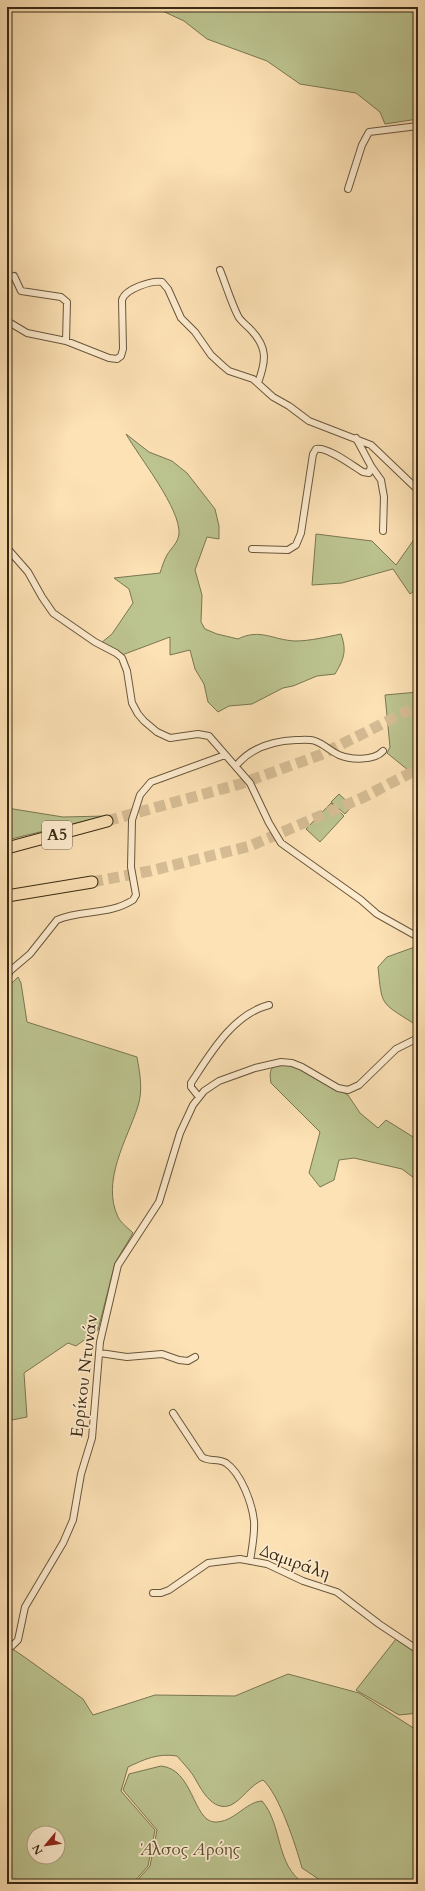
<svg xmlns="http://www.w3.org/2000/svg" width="425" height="1891" font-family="Cardo,serif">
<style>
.green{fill:#bcc490;stroke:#7a7652;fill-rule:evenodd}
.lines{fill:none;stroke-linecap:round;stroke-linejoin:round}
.highway-tunnel{stroke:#d6bd95;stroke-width:11;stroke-dasharray:11 5.5;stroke-linecap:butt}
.street-casing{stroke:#69563c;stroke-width:8}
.highway-casing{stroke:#382814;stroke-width:13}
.street{stroke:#feeccf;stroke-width:6}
.highway{stroke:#fde2b5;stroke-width:11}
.labels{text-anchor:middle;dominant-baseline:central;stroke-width:3.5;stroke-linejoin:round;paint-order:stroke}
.shield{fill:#feeccf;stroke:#73634c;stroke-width:1}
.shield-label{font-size:16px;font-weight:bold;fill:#382814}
.street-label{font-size:17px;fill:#382814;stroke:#feeccf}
.park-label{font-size:17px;font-style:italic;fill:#594f33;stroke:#feeccf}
</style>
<rect width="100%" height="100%" fill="#fde2b5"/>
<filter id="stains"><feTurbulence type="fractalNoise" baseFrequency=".005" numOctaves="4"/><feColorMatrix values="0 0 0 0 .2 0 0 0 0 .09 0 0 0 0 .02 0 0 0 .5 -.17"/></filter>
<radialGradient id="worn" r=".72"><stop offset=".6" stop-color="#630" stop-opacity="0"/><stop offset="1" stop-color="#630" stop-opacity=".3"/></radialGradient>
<path class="green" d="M 154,7 L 418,7 L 418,119 L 385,124 L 380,112 L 356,93 L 300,84 L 267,61 L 207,39 L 184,21 Z
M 126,434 L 149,452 L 172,461 L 187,473 L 215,509 L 219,526 L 219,539 L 207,537 L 195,570 L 202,595 L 201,622 L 205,629 L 217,634 L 238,639 C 260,628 273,640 295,641 C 310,641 326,637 341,634 C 347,651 344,659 335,674 L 317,676 L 293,686 L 283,688 L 252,704 L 229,706 L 218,712 L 208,702 L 204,684 L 195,669 L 190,650 L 170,655 L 170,637 L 122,655 L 101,643 L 112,634 L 133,603 L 129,589 L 114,578 L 160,573 C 162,567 164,560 167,555 C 171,548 178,543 179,534 C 181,509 139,457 126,434 Z
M 418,528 L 418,588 L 410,594 L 393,569 L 342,583 L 312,585 L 316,534 L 372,541 L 396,565 L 415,538 Z
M 418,692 L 418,772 L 413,774 L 387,753 L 390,747 L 385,695 Z
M 339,794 L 352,806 L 345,814 L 331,802 Z
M 331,803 L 344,816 L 320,842 L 306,829 Z
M 7,808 L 63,817 L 106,816 L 7,840 Z
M 412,948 L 418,948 L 418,1019 L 413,1023 C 380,1002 382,1006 378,967 L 387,957 Z
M 18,977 L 21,983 L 27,1022 L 137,1057 C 140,1074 143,1090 138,1106 C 127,1140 101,1181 118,1217 C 121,1223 128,1228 133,1233 L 115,1263 L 98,1330 L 76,1346 L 68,1343 L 24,1373 L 27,1417 L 7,1421 L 7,988 Z
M 289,1064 L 305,1071 L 348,1095 L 360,1113 L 378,1128 L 386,1120 L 418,1140 L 418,1181 L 402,1169 L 354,1158 L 339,1160 L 334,1180 L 320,1187 L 309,1173 L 320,1132 L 271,1083 C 268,1066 273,1065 289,1064 Z
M 396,1639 L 418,1654 L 418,1713 L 399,1715 L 356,1690 Z
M 7,1649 L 14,1650 L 23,1656 L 83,1699 L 93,1715 L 155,1695 L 235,1696 L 288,1674 L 359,1693 L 418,1731 L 418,1884 L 326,1884 L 302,1868 C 296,1846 279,1794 263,1780 C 250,1785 243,1799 231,1805 C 212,1813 200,1787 193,1775 C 188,1768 182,1762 177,1756 C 158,1753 145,1759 128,1767 L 121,1791 L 155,1830 L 148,1866 L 132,1884 L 7,1884 ZM 34,1833 L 58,1833 L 58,1857 L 34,1857 Z
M 161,1766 C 193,1769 193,1820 214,1822 C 234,1823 245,1802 262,1801 C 283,1825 275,1866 305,1884 L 134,1884 L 150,1866 L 157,1830 L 123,1790 L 129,1774 Z"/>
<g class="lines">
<path class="highway-tunnel" d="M 107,821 L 240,784 L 320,755 L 418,706
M 92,882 L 150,871 L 250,846 L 362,798 L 418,769"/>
<g class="street-casing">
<path id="street" d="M 348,189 L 362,145 L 369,132 L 418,126
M 220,270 C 226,285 231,302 238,316 C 241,322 247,325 251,330 C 268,348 266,361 258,383
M 14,276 L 21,291 L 61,297 L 67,302 L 66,341
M 7,321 L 27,333 L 66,341 L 109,358 L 117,359 L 121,356 L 123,349 L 122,300 C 125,289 152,280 162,282 L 168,289 L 181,318 L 195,332 L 211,355 L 223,366 L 229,371 L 253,379 L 273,397 L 289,406 L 309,421 L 371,445 L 418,490
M 371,466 L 381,480 L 384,497 L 383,531
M 7,548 L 28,572 L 42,597 L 53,613 L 95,642 L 116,653 L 122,658 L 127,671 L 132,703 L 138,714 L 144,721 L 157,732 L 170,738 L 198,734 L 209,736 L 250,783 L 269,823 L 281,843 L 361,900 L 377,914 L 418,937
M 252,549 L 288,550 L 296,545 L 301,533 L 313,454 L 316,449 C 327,446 353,466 363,472 L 369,473 L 371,466 L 356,438
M 236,766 C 251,747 273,741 296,740 C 302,740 309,739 315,741 C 324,744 330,751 339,755 C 351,760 374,761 383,751
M 7,977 L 10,971 L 30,954 L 57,920 C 81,909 108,916 133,900 L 136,895 L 131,867 L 132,820 L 140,795 L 151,782 L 225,755
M 199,1097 L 191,1087 L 191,1083 C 210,1054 233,1014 269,1005
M 100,1353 L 127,1357 L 162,1354 L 179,1360 L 188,1361 L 195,1357
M 173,1413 L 202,1457 C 209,1462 218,1458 226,1463 C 241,1473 252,1503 254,1521 C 255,1534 252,1548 250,1561
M 153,1593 L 161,1593 L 169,1590 L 208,1563 L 240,1559 L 267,1564 L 303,1581 L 337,1592 L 379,1624 L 418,1650
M 7,1645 L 12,1646 L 18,1640 L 25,1607 L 63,1543 L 73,1520 L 81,1474 L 92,1438 L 100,1342 L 118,1265 L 159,1202 L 180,1133 L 193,1105 L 204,1091 L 219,1081 L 255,1068 L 281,1062 L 292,1063 L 302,1067 L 338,1088 L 348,1090 L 359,1085 L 396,1049 L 418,1038"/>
</g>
<g class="highway-casing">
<path id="highway" d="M 7,848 L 107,821
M 7,896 L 92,882"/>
</g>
<use href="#street" class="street"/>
<use href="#highway" class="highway"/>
</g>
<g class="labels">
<rect class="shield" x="42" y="821" width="30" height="28" rx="3"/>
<g class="shield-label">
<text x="57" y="835">Α5</text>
</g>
<g class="street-label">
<text transform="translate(84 1376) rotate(-83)">Ερρίκου Ντυνάν</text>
<text transform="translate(295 1562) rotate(20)">Δαμιράλη</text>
</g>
<g class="park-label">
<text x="190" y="1849">Άλσος Αρόης</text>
</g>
</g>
<rect width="425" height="1891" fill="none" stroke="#fde2b5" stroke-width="24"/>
<rect x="8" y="8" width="409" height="1875" fill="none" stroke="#382814" stroke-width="2"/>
<rect x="12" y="12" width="401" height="1867" fill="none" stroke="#382814"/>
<g transform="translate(46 1845) rotate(241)"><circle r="19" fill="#feeccf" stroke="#af9e84"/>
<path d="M0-3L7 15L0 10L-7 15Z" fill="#8f2418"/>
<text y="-6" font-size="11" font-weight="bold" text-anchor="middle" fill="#382814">N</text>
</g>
<rect width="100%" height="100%" filter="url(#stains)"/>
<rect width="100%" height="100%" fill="url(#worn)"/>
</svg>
